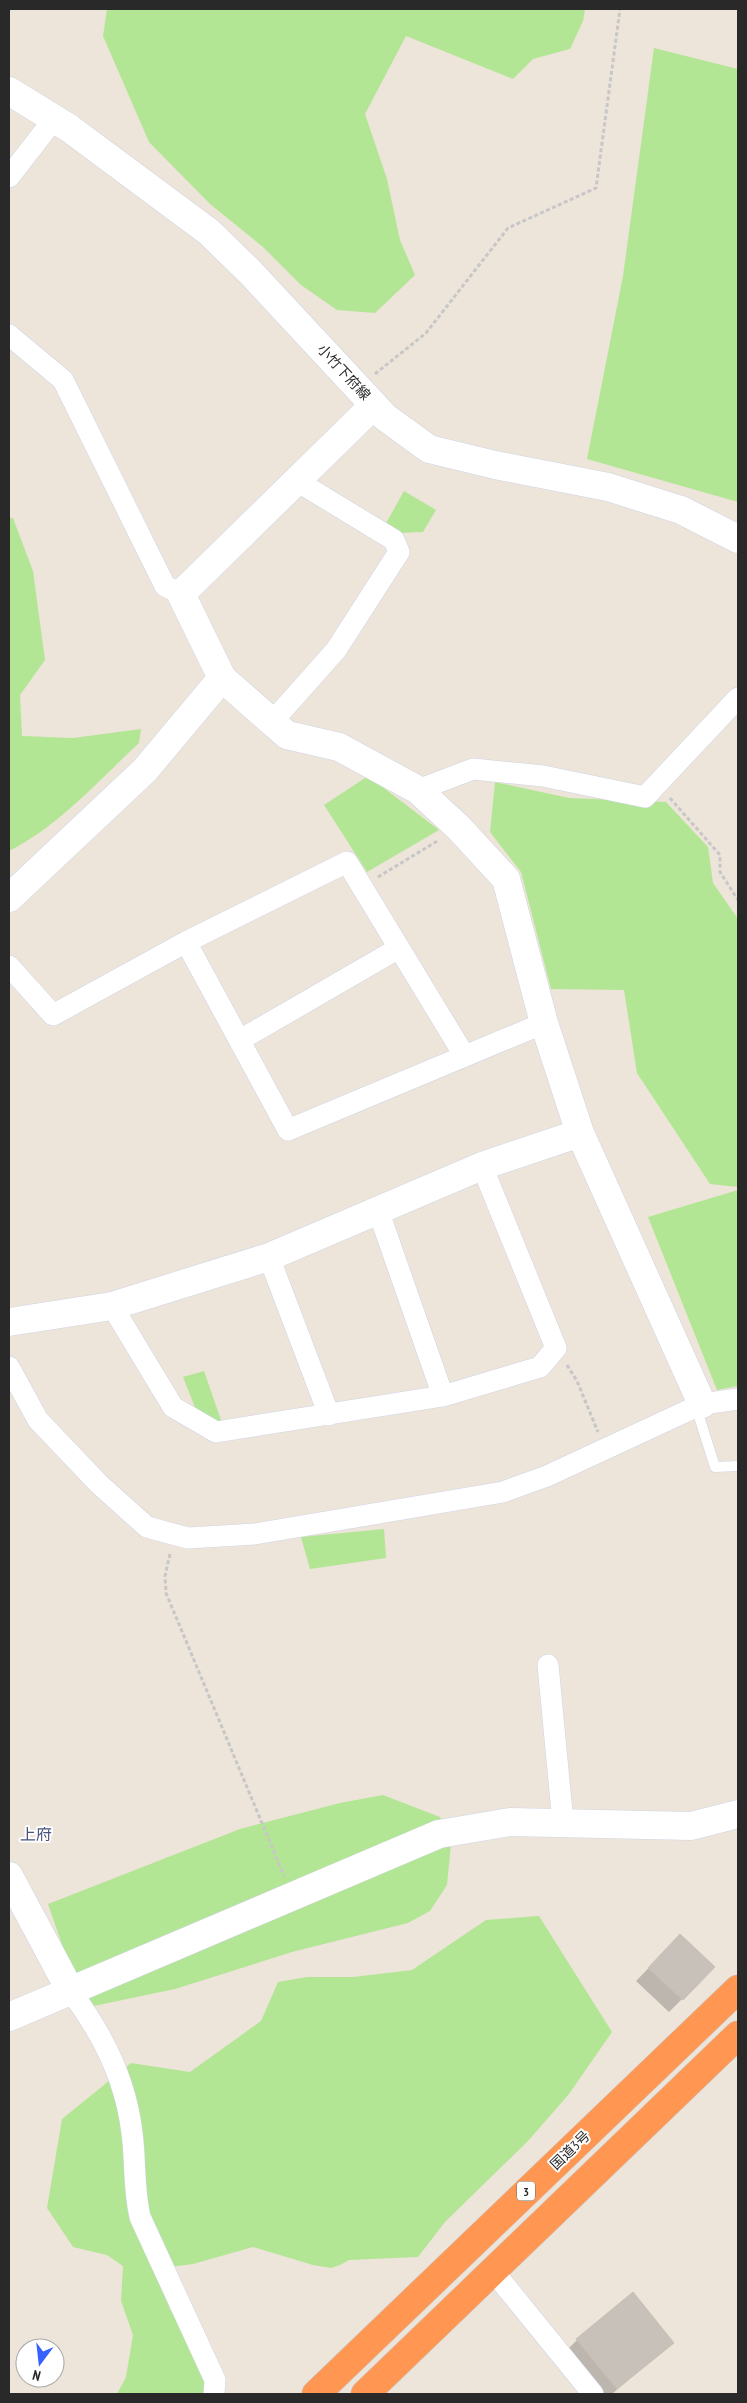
<svg xmlns="http://www.w3.org/2000/svg" width="747" height="2403" font-family="'PT Sans Narrow','Noto Sans JP',sans-serif">
<style>
.green{fill:#b3e694}
.shadow{fill:#0003}
.building{fill:#c8c1ba;stroke:#c8c0b4}
.lines{fill:none;stroke-linecap:round;stroke-linejoin:round}
.lane-casing{stroke:#d0d4e3;stroke-width:11}
.street-casing{stroke:#d0d4e3;stroke-width:22}
.secondary-casing{stroke:#d0d4e3;stroke-width:29}
.highway-casing{stroke:#c7c7c7;stroke-width:29}
.path{stroke:#c7c7c7;stroke-width:3;stroke-dasharray:4 2.5;stroke-linecap:butt}
.lane{stroke:#fff;stroke-width:10}
.street{stroke:#fff;stroke-width:21}
.secondary{stroke:#fff;stroke-width:28}
.highway{stroke:#ff9753;stroke-width:28}
.labels{text-anchor:middle;dominant-baseline:central;stroke-width:4;stroke-linejoin:round;paint-order:stroke}
.shield{fill:#fff;stroke:#696969;stroke-width:1}
.shield-label{font-size:12px;font-weight:bold;fill:#292929}
.street-label{font-size:14px;fill:#292929;stroke:#fff}
.quarter-label{font-size:16px;fill:#48537c;stroke:#fff}
</style>
<rect width="100%" height="100%" fill="#ede4da"/>
<path class="green" d="M 107,9 L 585,9 L 583,21 L 570,49 L 533,59 L 513,79 L 406,36 L 365,114 L 387,179 L 400,240 L 415,275 L 375,313 L 337,310 L 301,285 L 263,247 L 210,204 L 149,142 L 103,36 Z
M 654,48 L 738,69 L 738,502 L 587,459 L 623,276 Z
M 404,491 L 436,510 L 423,532 L 400,533 L 385,525 Z
M 9,518 L 13,518 L 33,571 L 45,660 L 20,695 L 22,736 L 73,738 L 141,729 L 139,743 C 99,780 59,826 9,851 Z
M 368,776 L 439,830 L 367,872 L 324,805 Z
M 495,782 L 569,798 L 666,802 L 708,847 L 713,883 L 738,919 L 738,1187 L 710,1184 L 637,1073 L 624,990 L 551,989 L 521,872 L 490,832 Z
M 738,1190 L 738,1386 L 717,1390 L 648,1217 Z
M 204,1371 L 222,1423 L 198,1415 L 183,1377 Z
M 384,1529 L 386,1558 L 310,1569 L 301,1537 Z
M 383,1795 L 440,1817 L 451,1844 L 447,1885 L 430,1911 L 408,1923 L 292,1952 L 175,1989 L 84,2008 L 48,1904 L 240,1829 L 340,1803 Z
M 539,1916 L 612,2032 L 569,2094 L 528,2141 L 445,2222 L 418,2257 L 349,2260 L 340,2265 L 331,2268 L 313,2265 L 253,2247 L 193,2264 L 170,2267 L 169,2308 C 189,2332 215,2360 204,2394 L 117,2394 L 126,2377 L 133,2335 L 121,2301 L 123,2266 L 107,2255 L 73,2247 L 47,2208 L 62,2119 L 131,2063 L 190,2072 L 261,2021 L 278,1982 L 307,1977 L 353,1977 L 412,1970 L 486,1920 Z"/>
<path class="shadow" d="M 667,1949 L 682,1999 L 669,2012 L 636,1981 Z
M 577,2340 L 672,2342 L 612,2394 L 598,2394 L 564,2353 Z"/>
<path class="building" d="M 680,1934 L 715,1967 L 683,2000 L 648,1968 Z
M 633,2292 L 674,2343 L 617,2389 L 576,2339 Z"/>
<g class="lines">
<g class="lane-casing">
<path id="lane" d="M 696,1407 L 715,1467 L 738,1466"/>
</g>
<g class="street-casing">
<path id="street" d="M 9,177 L 54,119
M 9,335 L 63,380 L 165,586 L 181,594
M 272,722 L 336,650 L 399,552 L 394,540 L 297,481
M 418,790 L 473,769 L 543,776 L 645,797 L 738,698
M 186,942 L 288,1130 L 544,1023
M 9,966 L 53,1015 L 186,942 L 347,862 L 464,1055
M 240,1040 L 399,948
M 378,1210 L 443,1396
M 269,1257 L 329,1415
M 112,1306 L 173,1407 L 216,1432 L 443,1396 L 540,1367 L 556,1348 L 482,1166
M 9,1367 L 38,1420 L 99,1484 L 147,1527 L 188,1538 L 255,1534 L 503,1492 L 547,1476 L 702,1404 L 738,1399
M 548,1665 L 563,1823
M 71,1992 C 103,2034 126,2080 132,2133 C 136,2163 133,2186 140,2217 L 215,2380 L 214,2394
M 493,2271 L 593,2394"/>
</g>
<g class="secondary-casing">
<path id="secondary" d="M 9,91 L 69,128 L 209,232 L 251,273 L 385,417 L 429,449 L 495,465 L 608,487 L 681,510 L 738,539
M 222,678 L 287,735 L 339,747 L 418,790 L 459,828 L 506,879 L 544,1023 L 580,1133 L 702,1404
M 9,898 L 145,770 L 222,678 L 181,594 L 374,405
M 9,1322 L 112,1306 L 269,1257 L 482,1166 L 580,1133
M 9,1876 L 71,1992
M 9,2017 L 439,1834 L 510,1822 L 691,1826 L 738,1814"/>
</g>
<g class="highway-casing">
<path id="highway" d="M 316,2394 L 738,1989
M 365,2394 L 738,2035"/>
</g>
<path class="path" d="M 375,374 L 426,333 L 508,228 L 596,188 L 620,9
M 670,798 L 720,855 L 720,872 L 738,900
M 378,877 L 439,840
M 567,1365 L 577,1381 L 598,1432
M 170,1554 L 165,1576 L 166,1593 L 284,1876"/>
<use href="#lane" class="lane"/>
<use href="#street" class="street"/>
<use href="#secondary" class="secondary"/>
<use href="#highway" class="highway"/>
</g>
<g class="labels">
<rect class="shield" x="517" y="2181.5" width="18" height="19" rx="4"/>
<g class="shield-label">
<text x="526" y="2191">3</text>
</g>
<g class="street-label">
<text transform="translate(344 372) rotate(47)">小竹下府線</text>
<text transform="translate(570 2150) rotate(-44)">国道3号</text>
</g>
<g class="quarter-label">
<text x="36" y="1834">上府</text>
</g>
</g>
<rect width="747" height="2403" fill="none" stroke="#292929" stroke-width="20"/>
<g transform="translate(40 2363) rotate(195)"><circle r="24" fill="#ffffff" stroke="#a9a9a9"/>
<path d="M0-4L9 19L0 12L-9 19Z" fill="#3562ff"/>
<text y="-8" font-size="14" font-weight="bold" text-anchor="middle" fill="#292929">N</text>
</g>
</svg>
